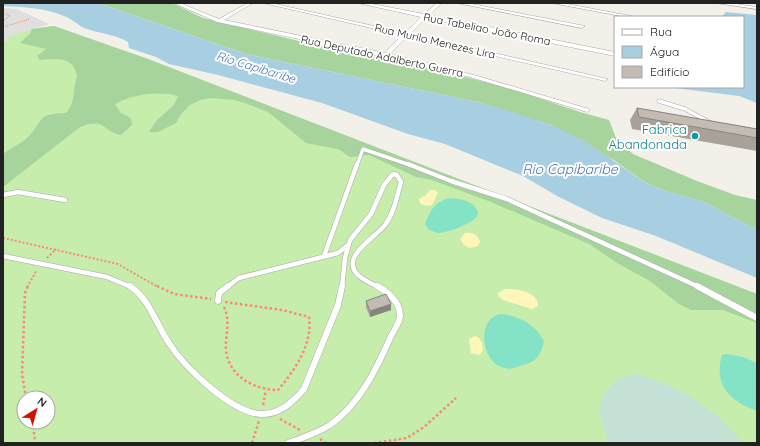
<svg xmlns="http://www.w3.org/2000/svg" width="760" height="446" font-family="Quicksand,sans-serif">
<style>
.residential{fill:#e0dfdf}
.grass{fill:#c7edad;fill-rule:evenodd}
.forest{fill:#a7d39c}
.wetland{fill:#c5e1d6}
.sand{fill:#fff7b9}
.pitch{fill:#84e3c6}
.water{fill:#a8cfe1}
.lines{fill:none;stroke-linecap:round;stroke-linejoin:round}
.lane-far2-casing{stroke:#a9a9a9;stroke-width:4.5}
.lane-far1-casing{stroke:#a9a9a9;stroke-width:5.5}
.lane-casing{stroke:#a9a9a9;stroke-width:7}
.street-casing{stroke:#a9a9a9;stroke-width:1}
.path-far2{stroke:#ff886d;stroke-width:1;stroke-dasharray:1 1;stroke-linecap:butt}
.path-far1{stroke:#ff886d;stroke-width:2;stroke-dasharray:2 2;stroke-linecap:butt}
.path{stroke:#ff886d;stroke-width:2.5;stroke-dasharray:2.5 2.5;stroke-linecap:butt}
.lane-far2{stroke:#fff;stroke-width:3.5}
.lane-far1{stroke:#fff;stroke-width:4.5}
.lane{stroke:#fff;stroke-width:6}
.street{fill:#fff;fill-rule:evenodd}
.wall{fill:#a8a29b}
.shaded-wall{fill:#88847e}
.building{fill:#c3bcb4;stroke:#88847e}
.culture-dot{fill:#0f9aa8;stroke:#fff;stroke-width:1.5}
.labels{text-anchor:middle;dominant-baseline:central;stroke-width:4;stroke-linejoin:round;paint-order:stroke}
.far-street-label{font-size:11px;fill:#222;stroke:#fff}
.far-water-label{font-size:12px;font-style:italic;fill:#4977b6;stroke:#fff}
.culture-label{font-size:13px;fill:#0d838f;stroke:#fff;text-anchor:end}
.water-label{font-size:14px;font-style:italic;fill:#4977b6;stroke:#fff}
</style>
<rect width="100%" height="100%" fill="#f2f0e8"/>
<path class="residential" d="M 3,8 L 17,9 L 49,24 L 8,37 L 10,40 L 3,42 Z"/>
<path class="grass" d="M 54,26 L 148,59 L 757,294 L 757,443 L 3,443 L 3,42 L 10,40 L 7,37 L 32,29 ZM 24,398 L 48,398 L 48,422 L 24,422 Z"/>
<path class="forest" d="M 98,3 L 172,3 L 203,18 L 303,42 L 390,58 L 509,88 L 580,112 L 609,120 L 616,138 L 633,154 L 697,181 L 735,195 L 757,200 L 757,230 L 702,201 L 671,193 L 646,183 L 615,161 L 551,125 L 478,102 L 246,54 Z
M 54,26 L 148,59 L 757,294 L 757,323 L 723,310 L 691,310 L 679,304 L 650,281 L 617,263 L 589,244 L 491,202 L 432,180 L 416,177 L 369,155 L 350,157 L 338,149 L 306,143 L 268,112 L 245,103 L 234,100 L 211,98 L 200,100 L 190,105 L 181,114 L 176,123 L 158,132 L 149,132 L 156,121 L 174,105 L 178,96 C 158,91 133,94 115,104 L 121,113 L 131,118 L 132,125 L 121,135 C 101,131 106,117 80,127 L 3,187 L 3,154 C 11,148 22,143 29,136 C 45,119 36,114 66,113 C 76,103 72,90 77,77 C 75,57 57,58 40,60 L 37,56 L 46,49 L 20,43 L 30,34 L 32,29 Z"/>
<path class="wetland" d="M 636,374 C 678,385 716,408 742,443 L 610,443 C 600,424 593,402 611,386 C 613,383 617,379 620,378 C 625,376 631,375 636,374 Z"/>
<path class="sand" d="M 430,190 L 435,190 L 438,193 L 432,205 L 426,206 L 420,203 L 419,199 L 426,195 Z
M 465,233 C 472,232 477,234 480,241 L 478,246 L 470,248 L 464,245 L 460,239 Z
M 505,289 C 516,289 538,291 538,306 L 532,309 L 503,300 L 498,296 L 498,293 Z
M 475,336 L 479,338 C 483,343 485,351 479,355 L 471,353 L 469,339 Z"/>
<path class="pitch" d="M 450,198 C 461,199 473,200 478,212 C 479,222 449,232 440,233 C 436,233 432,231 428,229 L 425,224 C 430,211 435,201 450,198 Z
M 500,314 C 518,315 537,325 544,342 C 540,356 537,361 523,365 C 517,367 511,370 505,368 C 482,365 475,319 500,314 Z
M 726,354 L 743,357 L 757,363 L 757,411 C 730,401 713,385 722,355 Z"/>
<path class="water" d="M 3,3 L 98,3 L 246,54 L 478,102 L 509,111 L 551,125 L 583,140 L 646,183 L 671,193 L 702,201 L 757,230 L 757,278 L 656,236 L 602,218 L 557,196 L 523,176 L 445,144 L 408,134 L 322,103 L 218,75 L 169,64 L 156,57 L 129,48 L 128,42 C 114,34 102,34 87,29 C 78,26 73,19 64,16 C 46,8 23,7 3,6 Z
M 726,12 L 757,15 L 757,103 L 739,96 L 667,87 L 743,87 L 743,17 L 722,17 Z"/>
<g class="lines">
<g class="lane-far2-casing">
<path id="lane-far2" d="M 659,101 L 685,109 L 711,123
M 357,165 L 363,149 L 410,165"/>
</g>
<g class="lane-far1-casing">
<path id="lane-far1" d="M 408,164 L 451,181 L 507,199 L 699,287
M 3,195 L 18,192 L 65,200
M 3,256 L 107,277 L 131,287
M 324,256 L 357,164
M 227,287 L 239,278 L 338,253 L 348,245
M 342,287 L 345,258 L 350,240 L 371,214 L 384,185 L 393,174 L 397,175 L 401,182 C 397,196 394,213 385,225 C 376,237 339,257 358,275 C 363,280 372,284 379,287"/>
</g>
<g class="lane-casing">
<path id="lane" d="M 130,286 C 151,301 155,323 169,343 C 184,367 232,413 261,414 C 279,415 293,402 304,389 L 338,305 L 342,286
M 697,286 L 757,318
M 218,301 L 219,293 L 228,286
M 288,443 C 303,438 317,433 330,425 C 360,404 377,368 391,336 C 394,330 400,322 400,316 C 400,302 388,292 377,286"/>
</g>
<g class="street-casing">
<path id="street" d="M 174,3 L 180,3 L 219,19 L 248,3 L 253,3 L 224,20 L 385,53 L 402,35 L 263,3 L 271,3 L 405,33 L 421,17 L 358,3 L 367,3 L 424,14 L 437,3 L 442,3 L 429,15 L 615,52 L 615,56 L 426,18 L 410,34 L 608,79 L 605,81 L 407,36 L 390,54 L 474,75 L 589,109 L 589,111 L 587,112 L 470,77 L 386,57 L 217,22 Z
M 457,3 L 467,3 L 585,26 L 582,28 Z
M 552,3 L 562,3 L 636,17 L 626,17 Z
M 716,3 L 729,3 L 757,7 L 757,9 Z"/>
</g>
<path class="path-far2" d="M 3,13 L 10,16 L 3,21
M 3,27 L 30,19"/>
<path class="path-far1" d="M 3,238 L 118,264 L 158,287
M 47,258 L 56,249
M 27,287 L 37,270"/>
<path class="path" d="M 157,286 L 174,294 L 211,299
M 224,307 C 231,322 225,335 226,350 C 228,376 255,390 278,390 C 295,370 313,344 309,317 L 282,310 L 225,302
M 26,398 L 22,374 L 25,293 L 28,286
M 263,405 L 266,390
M 280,419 L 300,430
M 33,422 L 35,443
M 320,439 L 326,443
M 252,443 L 259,421
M 374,443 L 407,438 L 424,427 L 456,398"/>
<use href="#lane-far2" class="lane-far2"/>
<use href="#lane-far1" class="lane-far1"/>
<use href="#lane" class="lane"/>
<use href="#street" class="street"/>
</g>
<path class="wall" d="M 637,108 L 757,129 L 757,151 L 632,129 L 630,120 Z
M 366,301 L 391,310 L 370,317 L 366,307 Z"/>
<path class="shaded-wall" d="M 391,304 L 391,310 L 370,317 L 370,311 Z"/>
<path class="building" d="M 637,108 L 757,129 L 757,138 L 639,117 Z
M 386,294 L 391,304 L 370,311 L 366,301 Z"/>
<circle class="culture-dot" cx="695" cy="136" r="4"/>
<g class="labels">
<g class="far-street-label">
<text transform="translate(487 29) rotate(11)">Rua Tabeliao João Roma</text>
<text transform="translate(435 41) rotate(13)">Rua Murilo Menezes Lira</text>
<text transform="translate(382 56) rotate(12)">Rua Deputado Adalberto Guerra</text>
</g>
<g class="far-water-label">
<text transform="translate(256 67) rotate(17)">Rio Capibaribe</text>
</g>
<g class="culture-label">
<text x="687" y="129">Fabrica<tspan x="687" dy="15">Abandonada</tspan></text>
</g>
<g class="water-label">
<text x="570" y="169">Rio Capibaribe</text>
</g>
</g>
<rect width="760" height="446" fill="none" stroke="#222222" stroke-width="8"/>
<rect x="614" y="16" width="130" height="72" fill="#ffffff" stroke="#a7a7a7"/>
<rect x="622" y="29" width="20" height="6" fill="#ffffff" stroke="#a7a7a7"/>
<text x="650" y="36" font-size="12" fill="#222222">Rua</text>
<rect x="622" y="46" width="20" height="12" fill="#a8cfe1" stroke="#a7a7a7"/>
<text x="650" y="56" font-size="12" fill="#222222">Água</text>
<rect x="622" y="66" width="20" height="12" fill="#c3bcb4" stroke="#a7a7a7"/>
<text x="650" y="76" font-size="12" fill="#222222">Edifício</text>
<g transform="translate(36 410) rotate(37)"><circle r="19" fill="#ffffff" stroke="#a7a7a7"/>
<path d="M0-3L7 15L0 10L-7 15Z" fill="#d31100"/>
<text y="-6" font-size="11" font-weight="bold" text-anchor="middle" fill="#222222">N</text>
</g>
</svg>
